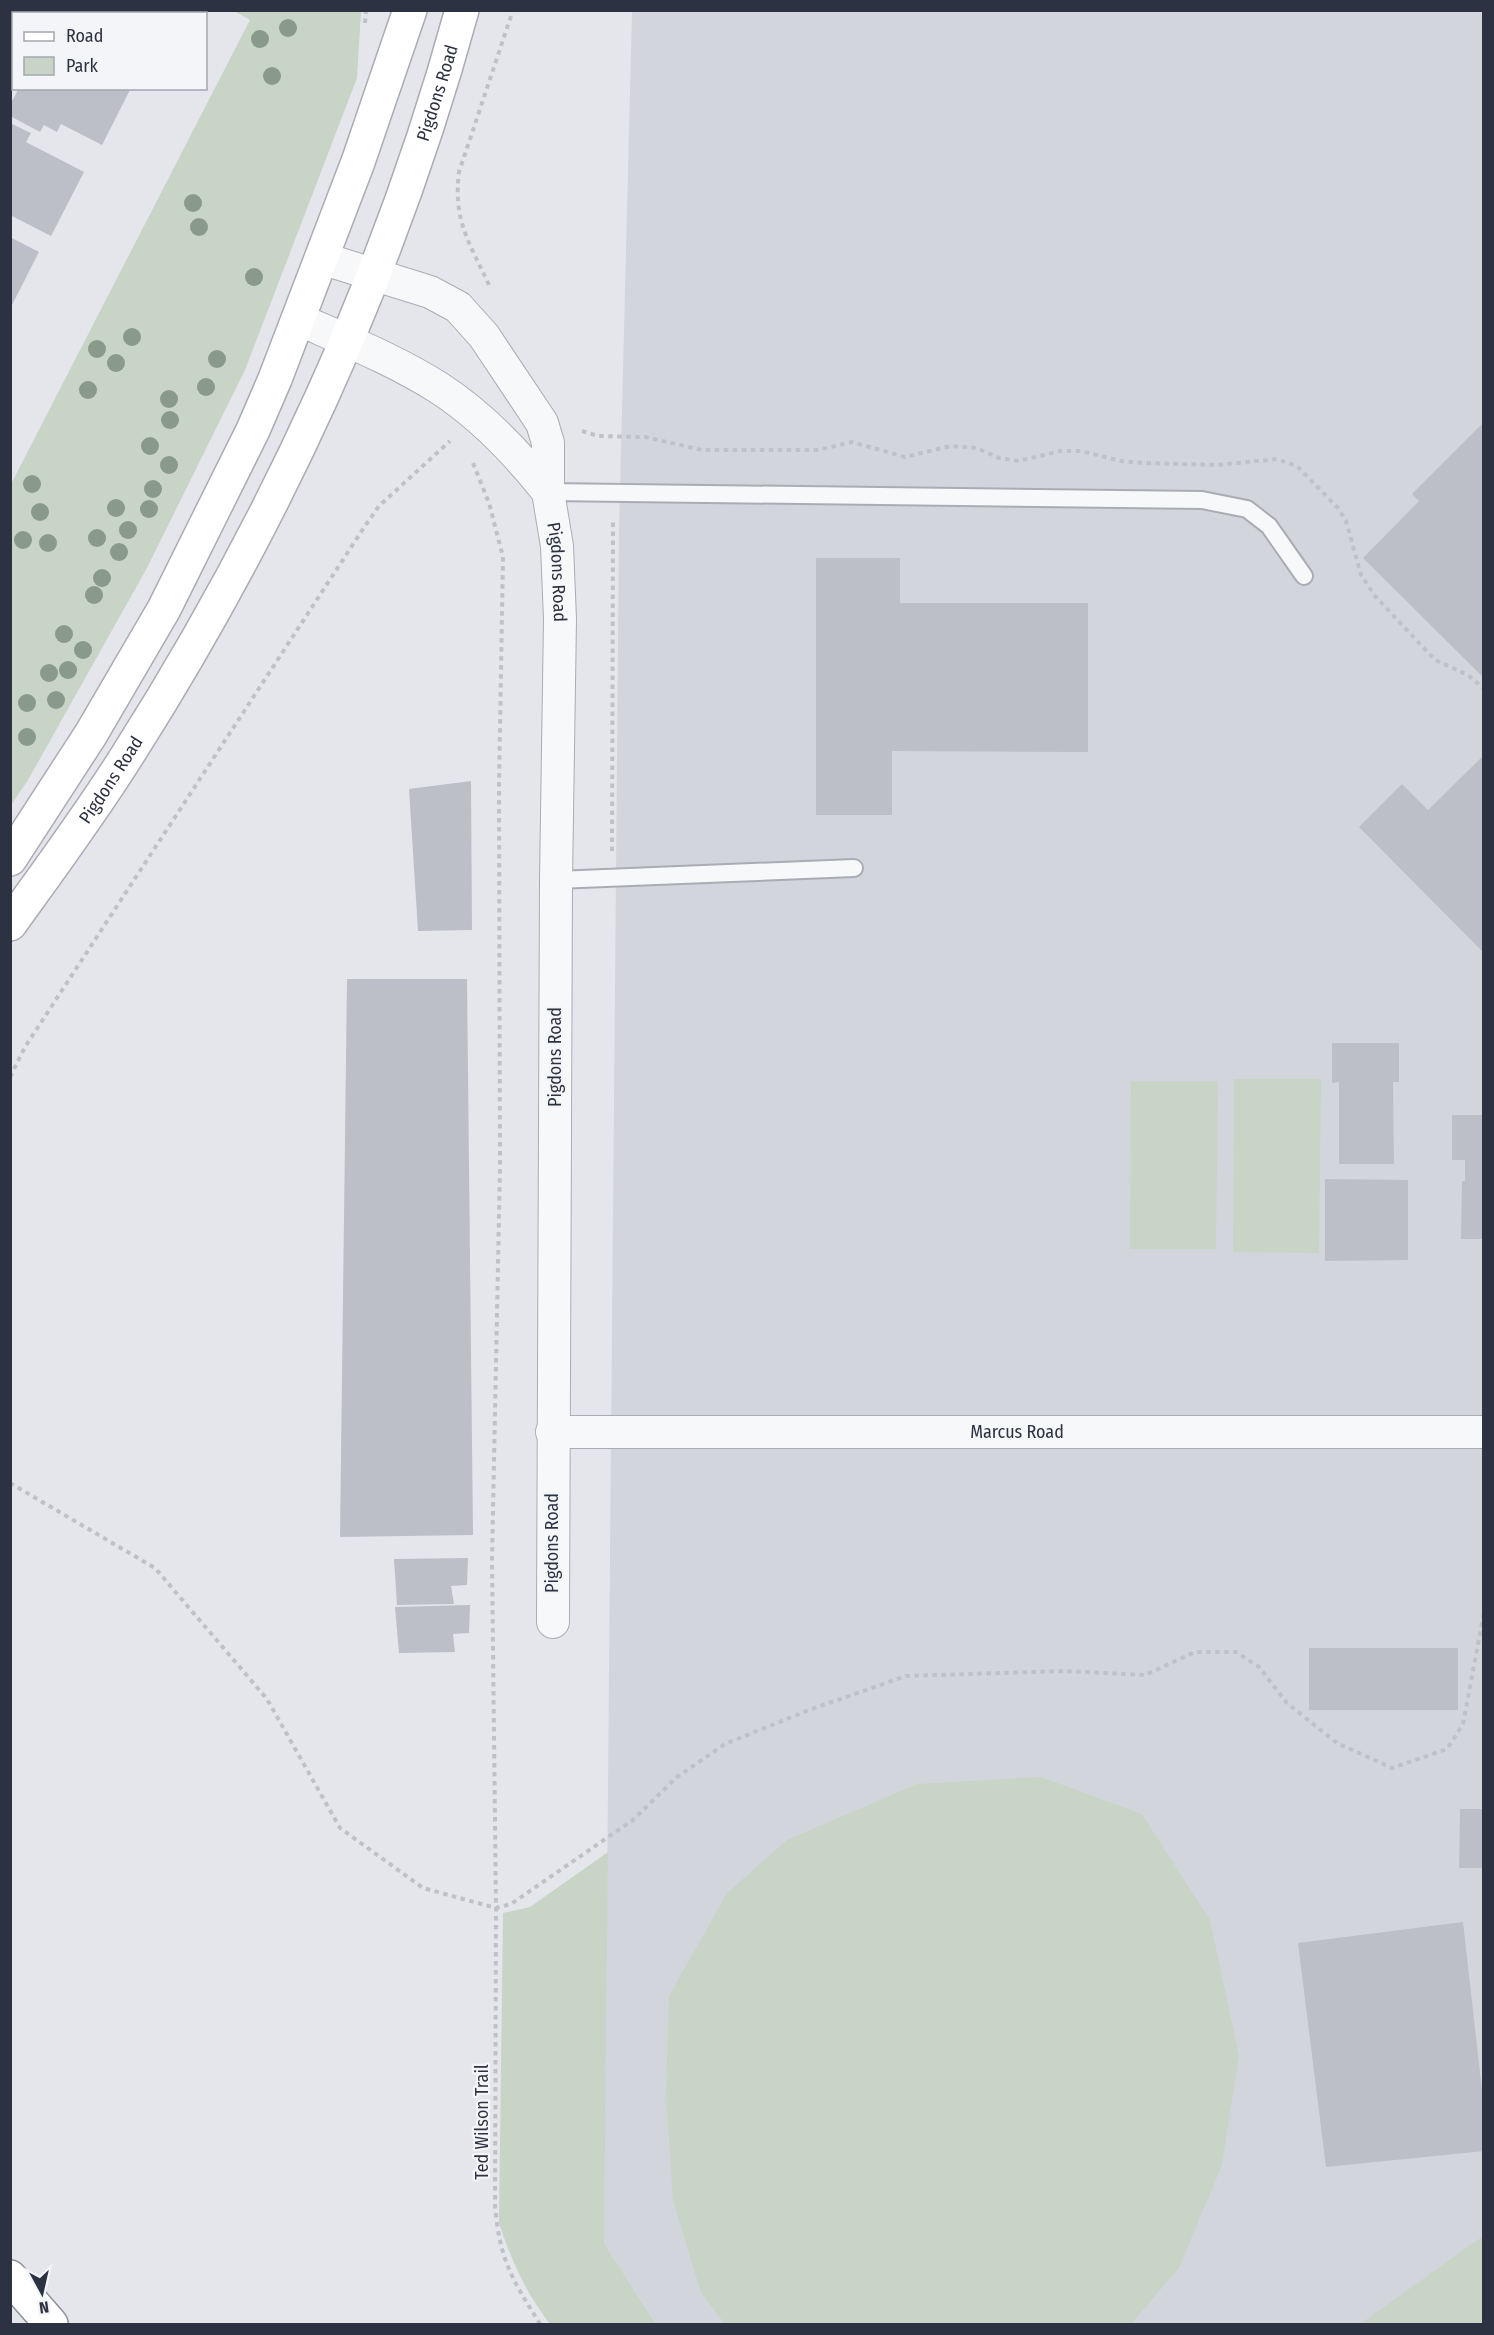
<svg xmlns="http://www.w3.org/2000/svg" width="1494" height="2335" font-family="'Fira Sans Condensed',sans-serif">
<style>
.built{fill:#d3d5dd}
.green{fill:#c8d4c6}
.building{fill:#bcbfc7}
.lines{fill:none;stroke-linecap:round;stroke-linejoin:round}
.lane-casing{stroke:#aaacb5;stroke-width:20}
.street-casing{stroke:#aaacb5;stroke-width:34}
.secondary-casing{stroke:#aaacb5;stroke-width:36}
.highway-casing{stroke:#8d92a0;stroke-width:36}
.path{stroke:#bec1c6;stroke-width:4;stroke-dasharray:4.5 4.5;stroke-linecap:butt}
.lane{stroke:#f7f8f9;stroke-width:16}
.street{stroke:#f7f8f9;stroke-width:32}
.secondary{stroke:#fff;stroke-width:33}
.highway{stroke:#fff;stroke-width:33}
.tree{fill:#899a8b}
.labels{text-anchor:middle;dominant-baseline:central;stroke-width:4.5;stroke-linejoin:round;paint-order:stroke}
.street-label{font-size:18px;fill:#2d3242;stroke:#f4f5f8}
</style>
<rect width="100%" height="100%" fill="#e5e6eb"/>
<path class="built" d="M 632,11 L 1483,11 L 1483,2324 L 656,2324 L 604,2243 L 619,530 Z"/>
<path class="green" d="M 234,11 L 361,11 L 357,78 L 245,370 L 147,568 L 28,780 L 11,805 L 11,484 L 250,20 Z
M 1234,1079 L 1321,1079 L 1319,1253 L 1233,1252 Z
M 1131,1081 L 1218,1081 L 1216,1249 L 1130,1249 Z
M 1041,1777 L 1142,1814 L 1210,1920 L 1239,2056 L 1222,2165 L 1179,2268 L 1131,2324 L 725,2324 L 701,2293 L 673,2200 L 666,2094 L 669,1996 L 727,1893 L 787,1840 L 917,1784 Z
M 608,1852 L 604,2243 L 656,2324 L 550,2324 C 526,2293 511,2260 499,2223 L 503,1913 L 530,1907 Z
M 1483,2236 L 1483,2324 L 1360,2324 Z"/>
<path class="building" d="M 54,10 L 193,10 L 191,14 L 53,14 Z
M 19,88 L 131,88 L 102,145 L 61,124 L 57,132 L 44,125 L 40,132 L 10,116 L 10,105 Z
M 10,123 L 31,133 L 26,142 L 84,172 L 51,236 L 10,215 Z
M 10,237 L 39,252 L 12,305 L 10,304 Z
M 1484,422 L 1484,678 L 1363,558 L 1419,501 L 1412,494 Z
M 816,558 L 900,558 L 900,603 L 1088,603 L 1088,752 L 892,751 L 892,815 L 816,815 Z
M 1484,755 L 1484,953 L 1359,827 L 1402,784 L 1428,810 Z
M 471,781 L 472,930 L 418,931 L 409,789 Z
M 347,979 L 467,979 L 473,1535 L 340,1537 Z
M 1332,1043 L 1399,1043 L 1399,1082 L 1393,1082 L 1394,1164 L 1339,1164 L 1339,1082 L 1332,1083 Z
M 1452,1115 L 1484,1115 L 1484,1239 L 1461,1239 L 1462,1181 L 1465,1181 L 1465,1160 L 1452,1160 Z
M 1325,1179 L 1408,1180 L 1408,1260 L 1325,1261 Z
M 468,1558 L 467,1585 L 451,1586 L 454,1604 L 397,1605 L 394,1559 Z
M 470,1605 L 469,1633 L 453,1634 L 455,1652 L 399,1653 L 395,1607 Z
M 1309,1648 L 1458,1648 L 1458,1710 L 1309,1710 Z
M 1460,1809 L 1484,1809 L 1484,1868 L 1459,1868 Z
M 1463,1922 L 1484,2108 L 1484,2151 L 1326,2167 L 1298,1943 Z"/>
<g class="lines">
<g class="lane-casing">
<path id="lane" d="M 548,492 L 1202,500 L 1247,509 L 1269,526 L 1304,576
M 556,880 L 854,868"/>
</g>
<g class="street-casing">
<g id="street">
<path id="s1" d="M 321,258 L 430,292 L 458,307 L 484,336 L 542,423 L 548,443 L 548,492 L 557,546 L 560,619 L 556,880 L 553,1622"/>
<path d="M 298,319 C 345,340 395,360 439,388 C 481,415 517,453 548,492"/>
<path id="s2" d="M 552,1432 L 1484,1432"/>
</g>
</g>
<g class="secondary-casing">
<g id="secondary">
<path d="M 10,859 L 91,734 L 164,609 L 253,430 L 275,379 L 358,162 L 410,10"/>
<path id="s3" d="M 10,924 C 49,870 89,816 125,759 C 272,529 390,274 462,10"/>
</g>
</g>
<g class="highway-casing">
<path id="highway" d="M 10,2277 L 51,2324"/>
</g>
<path class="path" d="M 365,23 L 366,10
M 489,285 C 469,242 453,220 459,172 L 513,10
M 582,431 L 598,436 L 645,437 L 702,450 L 818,450 L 852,442 L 905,457 L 951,446 L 977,448 L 999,458 L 1019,461 L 1060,451 L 1081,451 L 1121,461 L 1144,463 L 1218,465 L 1277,459 L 1297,466 L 1338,508 L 1346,521 L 1361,575 L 1375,596 L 1435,660 L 1468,675 L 1484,689
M 473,463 L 489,503 L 503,557 L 499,786 L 500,1167 L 492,1560 L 496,1908 L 495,2206 C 500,2261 512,2279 540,2324
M 612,851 L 613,520
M 10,1077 L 25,1047 L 363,529 L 379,506 L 450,441
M 10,1483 L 155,1568 L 267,1699 L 340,1828 L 423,1888 L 496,1908 L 511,1904 L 633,1820 L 677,1777 L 725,1744 L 809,1710 L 906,1676 L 1064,1671 L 1145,1675 L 1195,1652 L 1236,1652 L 1259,1667 L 1287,1703 L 1337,1743 L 1392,1768 L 1447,1749 L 1463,1724 L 1484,1612"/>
<use href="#lane" class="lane"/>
<use href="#street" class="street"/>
<use href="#secondary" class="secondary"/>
<use href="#highway" class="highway"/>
</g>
<g class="tree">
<circle cx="288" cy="28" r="9"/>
<circle cx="260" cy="39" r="9"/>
<circle cx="272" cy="76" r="9"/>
<circle cx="193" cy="203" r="9"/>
<circle cx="199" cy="227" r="9"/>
<circle cx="254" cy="277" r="9"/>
<circle cx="132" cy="337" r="9"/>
<circle cx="97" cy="349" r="9"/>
<circle cx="217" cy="359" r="9"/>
<circle cx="116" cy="363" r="9"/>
<circle cx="206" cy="387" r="9"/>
<circle cx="88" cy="390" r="9"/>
<circle cx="169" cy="399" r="9"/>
<circle cx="170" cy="420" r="9"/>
<circle cx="150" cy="446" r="9"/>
<circle cx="169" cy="465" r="9"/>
<circle cx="32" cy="484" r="9"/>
<circle cx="153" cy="489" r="9"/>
<circle cx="116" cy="508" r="9"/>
<circle cx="149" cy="509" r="9"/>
<circle cx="40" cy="512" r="9"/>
<circle cx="128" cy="530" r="9"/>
<circle cx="97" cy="538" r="9"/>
<circle cx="23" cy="540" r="9"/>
<circle cx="48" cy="543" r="9"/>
<circle cx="119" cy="552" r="9"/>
<circle cx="102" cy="578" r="9"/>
<circle cx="94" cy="595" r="9"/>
<circle cx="64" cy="634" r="9"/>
<circle cx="83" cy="650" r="9"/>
<circle cx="68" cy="670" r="9"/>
<circle cx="49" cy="673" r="9"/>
<circle cx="56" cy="700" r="9"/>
<circle cx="27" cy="703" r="9"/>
<circle cx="27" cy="737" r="9"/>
</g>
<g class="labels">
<g class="street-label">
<text stroke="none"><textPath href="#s3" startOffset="939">Pigdons Road</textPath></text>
<text stroke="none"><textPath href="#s1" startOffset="440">Pigdons Road</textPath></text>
<text stroke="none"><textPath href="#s3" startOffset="176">Pigdons Road</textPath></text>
<text transform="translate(555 1057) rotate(-90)">Pigdons Road</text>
<text stroke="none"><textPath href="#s2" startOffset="465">Marcus Road</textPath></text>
<text transform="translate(552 1543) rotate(-90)">Pigdons Road</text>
<text transform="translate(482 2122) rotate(-90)">Ted Wilson Trail</text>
</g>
</g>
<rect width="1494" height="2335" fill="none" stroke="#2d3242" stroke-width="24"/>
<rect x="12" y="12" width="195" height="78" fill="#f4f5f8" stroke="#a4a7af" stroke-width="1.5"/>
<rect x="24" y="32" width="30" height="9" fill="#ffffff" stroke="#a4a7af" stroke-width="1.5"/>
<text x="66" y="42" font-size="18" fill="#2d3242">Road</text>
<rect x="24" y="57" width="30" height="18" fill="#c8d4c6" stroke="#a4a7af" stroke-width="1.5"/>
<text x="66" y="72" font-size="18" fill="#2d3242">Park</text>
<g transform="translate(42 2293) rotate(172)" stroke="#f4f5f8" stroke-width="4.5" paint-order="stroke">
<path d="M0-4.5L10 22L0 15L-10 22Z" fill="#2d3242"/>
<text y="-9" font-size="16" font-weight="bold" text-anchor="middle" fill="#2d3242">N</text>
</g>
</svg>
